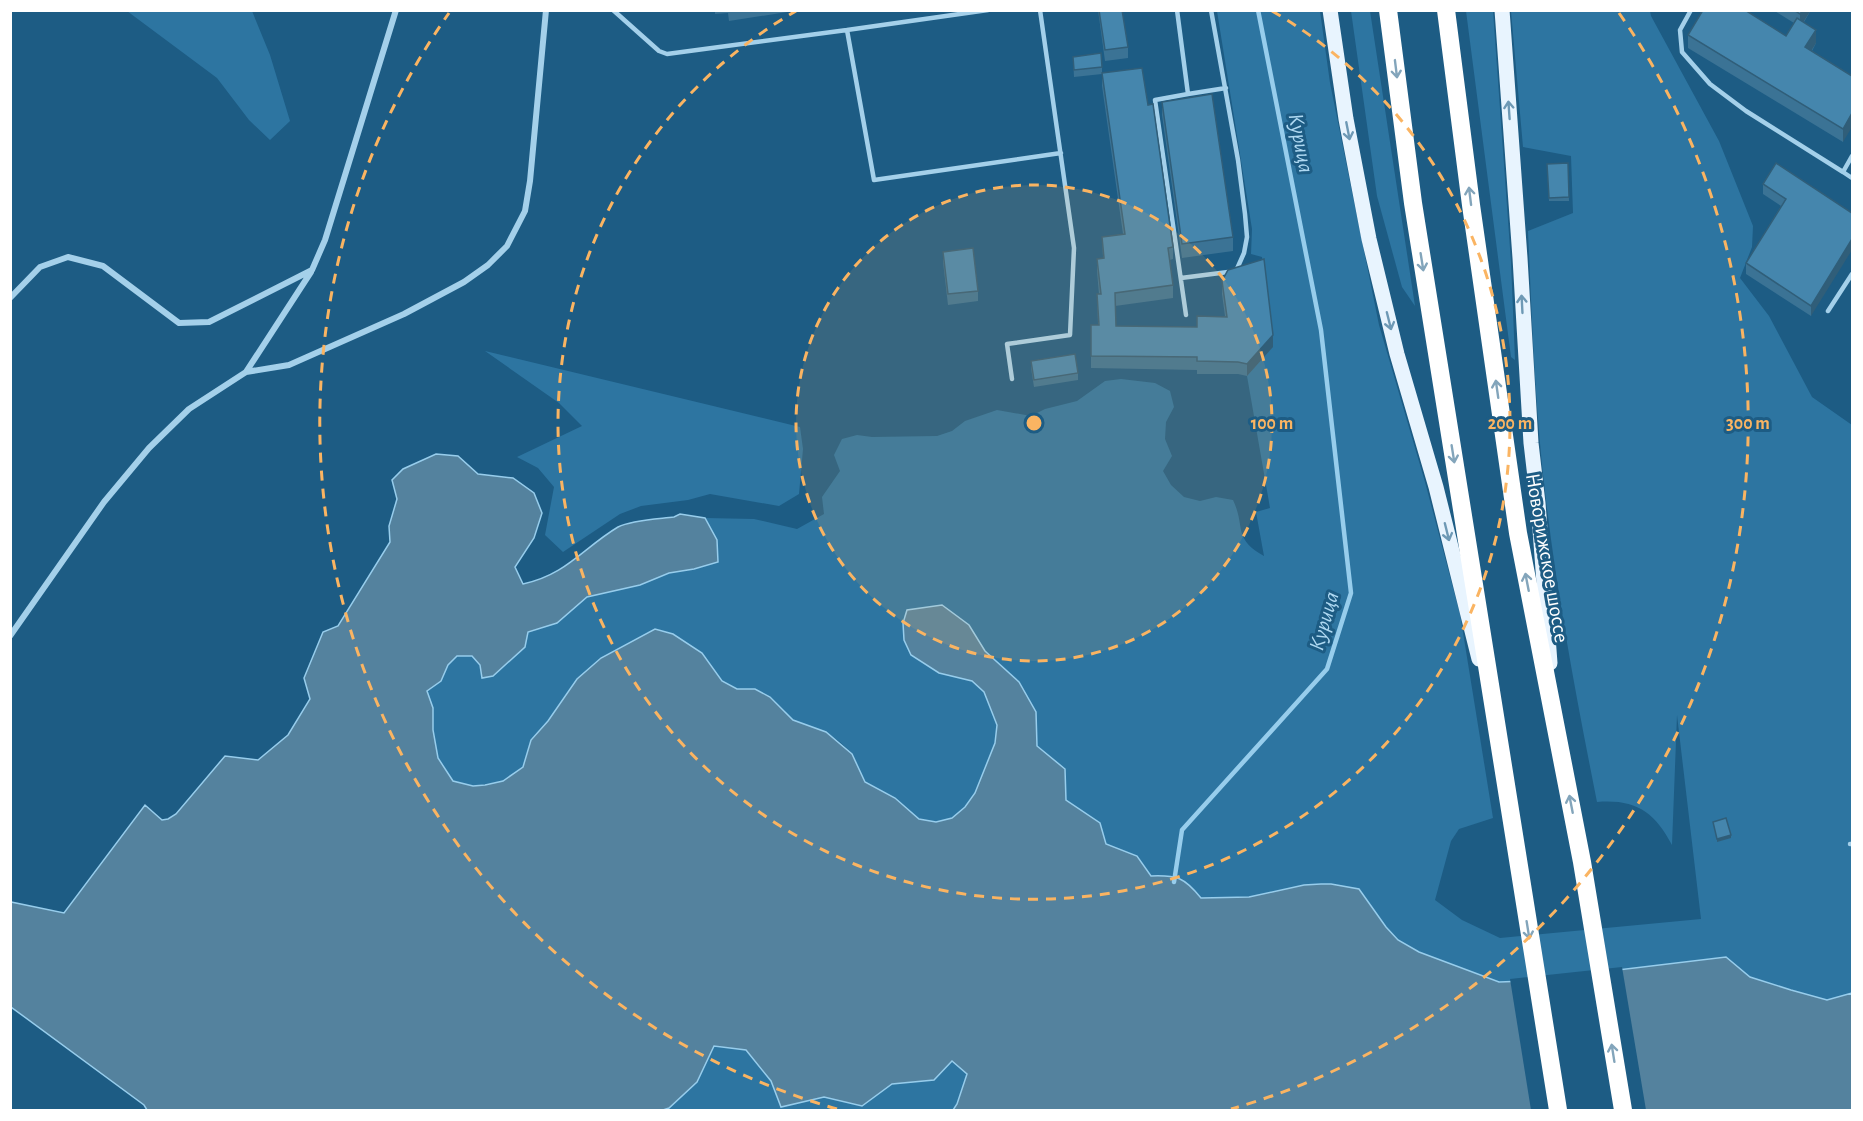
<svg xmlns="http://www.w3.org/2000/svg" width="1863" height="1121" font-family="'Alegreya Sans',sans-serif">
<style>
.green{fill:#2d75a1}
.water{fill:#54829e;stroke:#97cdec;stroke-width:1.5}
.pier{fill:#1d5c84}
.lines{fill:none;stroke-linecap:round;stroke-linejoin:round}
.stream{stroke:#97cdec;stroke-width:4.5}
.service{stroke:#a4d0ea;stroke-width:4.5}
.minor{stroke:#a4d0ea;stroke-width:6}
.primary{stroke:#e8f4fe;stroke-width:15}
.motorway{stroke:#fff;stroke-width:18}
.wall{fill:#3b7395}
.shaded-wall{fill:#305e79}
.building{fill:#4586ad;stroke:#305e79;stroke-width:1.5}
.oneway{stroke:#83a5bb}
.oneway2{stroke:#6e99b5}
.ring{fill:none;stroke:#fab462;stroke-width:3;stroke-dasharray:10 8}
.labels{text-anchor:middle;dominant-baseline:central;stroke-width:6;stroke-linejoin:round;paint-order:stroke}
.street-label{font-size:21px;fill:#fff;stroke:#1d5c84}
.water-label{font-size:22px;font-style:italic;fill:#afd9f2;stroke:#1d5c84}
.centre{fill:#fab462;stroke:#1d5c84;stroke-width:3}
.ring-label{font-size:18px;text-anchor:middle;font-weight:bold;fill:#fab462;stroke:#1d5c84;stroke-width:6;stroke-linejoin:round;paint-order:stroke}
</style>
<rect width="100%" height="100%" fill="#1d5c84"/>
<path class="green" d="M 127,11 L 252,11 L 270,55 L 290,121 L 270,140 L 249,120 L 217,78 Z
M 1217,11 L 1320,11 L 1330,83 L 1379,325 L 1425,482 L 1460,614 L 1493,818 L 1459,829 L 1451,841 L 1435,900 L 1462,920 L 1500,938 L 1701,919 L 1677,715 L 1672,845 C 1654,811 1635,799 1597,802 C 1577,701 1558,601 1546,500 C 1535,410 1532,320 1528,231 L 1573,213 L 1571,156 L 1523,147 L 1511,11 L 1650,11 L 1651,16 L 1719,141 L 1753,226 L 1752,247 L 1740,278 L 1769,316 L 1812,397 L 1852,425 L 1852,993 L 1827,1000 L 1791,990 L 1750,977 L 1726,957 L 1526,981 L 1499,982 L 1419,952 L 1398,940 L 1386,927 L 1304,885 L 1249,897 L 1201,898 C 1184,877 1177,876 1151,876 L 1137,856 L 1106,844 L 1100,823 L 1066,800 L 1065,769 L 1036,746 L 1036,712 L 1019,682 L 985,651 L 969,625 L 903,623 L 904,640 L 911,655 L 939,673 L 972,681 L 984,692 L 997,725 L 995,743 L 975,793 L 965,807 L 952,818 L 936,822 L 919,819 L 895,798 L 865,782 L 852,753 L 840,742 L 826,732 L 793,720 L 770,697 L 755,689 L 737,689 L 722,681 L 711,668 L 548,721 L 531,740 L 523,767 L 503,781 L 473,786 L 452,781 L 438,758 L 433,730 L 433,708 L 427,691 L 441,681 L 448,665 L 457,656 L 472,656 L 493,676 L 525,647 L 528,632 L 572,610 L 587,597 L 640,585 L 669,573 L 694,569 L 718,562 L 717,540 L 705,518 L 754,519 L 797,529 L 824,514 L 822,497 L 840,471 L 834,455 L 842,439 L 857,435 L 872,437 L 937,436 L 952,431 L 965,421 L 997,410 L 1031,416 L 1045,409 L 1077,401 L 1105,381 L 1121,379 L 1155,383 L 1170,391 L 1174,407 L 1166,422 L 1165,439 L 1172,456 L 1163,471 L 1171,485 L 1184,497 L 1200,501 L 1216,497 L 1233,500 C 1246,527 1232,538 1264,556 L 1256,512 L 1270,508 L 1247,376 L 1264,272 L 1262,257 L 1251,254 L 1252,229 Z
M 1351,11 L 1370,11 L 1415,306 L 1402,287 L 1377,196 Z
M 1466,11 L 1493,11 L 1511,262 L 1515,360 L 1511,357 Z
M 485,351 L 800,427 L 803,449 L 799,494 L 779,506 L 710,494 L 688,500 L 641,506 L 620,514 L 563,552 L 545,535 L 554,487 L 538,468 L 517,457 L 582,426 L 559,403 Z
M 713,1046 L 746,1050 L 771,1081 L 782,1107 L 824,1097 L 862,1106 L 892,1084 L 934,1080 L 952,1061 L 967,1073 L 957,1104 L 953,1110 L 663,1110 L 669,1108 L 697,1082 Z"/>
<path class="water" d="M 436,454 L 458,456 L 478,474 L 513,478 L 534,493 L 542,513 L 534,538 L 515,567 L 523,584 C 566,575 583,548 618,527 C 632,520 658,519 674,517 L 680,514 L 705,518 L 717,540 L 718,562 L 694,569 L 669,573 L 640,585 L 587,597 L 557,623 L 528,632 L 525,647 L 493,676 L 482,678 L 480,665 L 472,656 L 457,656 L 448,665 L 441,681 L 427,691 L 433,708 L 433,730 L 438,758 L 453,781 L 473,786 L 485,785 L 503,781 L 523,767 L 531,740 L 548,721 L 577,679 L 601,658 L 655,629 L 673,634 L 702,653 L 722,681 L 737,689 L 755,689 L 770,697 L 793,720 L 826,732 L 852,754 L 865,782 L 895,798 L 919,819 L 936,822 L 952,818 L 965,807 L 975,793 L 995,743 L 997,725 L 984,692 L 972,681 L 939,673 L 911,655 L 904,640 L 903,623 L 907,610 L 942,605 L 969,625 L 985,651 L 1019,682 L 1036,712 L 1037,746 L 1065,769 L 1066,800 L 1100,823 L 1106,844 L 1137,856 L 1151,876 C 1177,875 1184,877 1201,898 L 1249,897 L 1304,885 L 1321,884 L 1331,884 L 1359,889 L 1386,927 L 1398,940 L 1419,952 L 1499,982 L 1526,981 L 1726,957 L 1750,977 L 1791,990 L 1827,1000 L 1852,993 L 1852,1110 L 953,1110 L 957,1104 L 967,1074 L 952,1061 L 934,1080 L 892,1084 L 862,1106 L 824,1097 L 781,1107 L 771,1081 L 746,1050 L 714,1046 L 697,1082 L 669,1108 L 663,1110 L 147,1110 L 144,1105 L 11,1007 L 11,902 L 64,913 L 145,805 L 162,820 L 168,819 L 176,814 L 225,756 L 258,760 L 288,735 L 310,699 L 304,678 L 323,632 L 338,626 L 390,542 L 389,526 L 397,499 L 392,480 L 403,469 Z"/>
<path class="pier" d="M 1622,967 L 1646,1110 L 1531,1110 L 1510,979 Z"/>
<g class="lines">
<path class="stream" d="M 1174,882 L 1182,830 L 1327,669 L 1351,593 L 1321,330 L 1258,10"/>
<path class="service" d="M 613,10 L 659,51 L 667,54 L 847,30 L 874,180 L 1061,153
M 1177,10 L 1188,94 L 1155,100 L 1186,315
M 1691,10 L 1680,30 L 1682,52 L 1710,84 L 1746,111 L 1843,172
M 847,30 L 988,10
M 1188,94 L 1226,88
M 1852,156 L 1843,172 L 1852,178
M 1181,278 L 1236,271 L 1244,253 L 1247,237 L 1245,214 L 1238,160 L 1211,10
M 1828,311 L 1852,274
M 1012,379 L 1007,344 L 1070,335 L 1074,248 L 1040,10
M 1850,844 L 1852,844"/>
<path class="minor" d="M 10,298 L 40,267 L 68,257 L 103,266 L 179,323 L 209,322 L 312,270 L 325,240 L 396,10
M 246,372 L 311,272
M 10,636 L 104,502 L 149,448 L 189,409 L 246,372 L 289,365 L 404,314 L 464,282 L 488,265 L 507,246 L 525,211 L 530,181 L 546,10"/>
<path class="primary" d="M 1330,10 L 1346,119 L 1369,239 L 1397,354 L 1436,487 L 1479,659
M 1502,10 L 1520,258 L 1531,443 L 1538,503 L 1550,663"/>
<path class="motorway" d="M 1388,10 L 1413,203 L 1558,1110
M 1446,10 L 1471,205 L 1518,533 L 1582,862 L 1623,1110"/>
</g>
<path class="wall" d="M 715,10 L 800,10 L 729,21 L 728,13 L 715,14 Z
M 1098,10 L 1122,10 L 1128,47 L 1128,58 L 1105,61 Z
M 1773,10 L 1811,10 L 1804,22 L 1816,43 L 1812,51 L 1852,76 L 1843,142 L 1688,48 L 1688,35 L 1786,36 L 1794,23 Z
M 1073,57 L 1102,67 L 1102,73 L 1148,105 L 1173,247 L 1173,259 L 1170,260 L 1173,285 L 1173,298 L 1115,306 L 1116,326 L 1197,327 L 1225,316 L 1222,294 L 1222,281 L 1273,347 L 1247,376 L 1238,374 L 1197,374 L 1197,370 L 1091,368 L 1091,325 L 1098,325 L 1097,294 L 1099,294 L 1097,271 L 1097,259 L 1103,258 L 1102,237 L 1123,234 L 1102,86 L 1102,74 L 1074,77 Z
M 1162,102 L 1233,237 L 1233,251 L 1182,258 L 1162,115 Z
M 1568,163 L 1569,201 L 1549,201 L 1547,164 Z
M 1763,184 L 1852,213 L 1811,316 L 1746,274 L 1746,263 L 1781,206 L 1763,194 Z
M 943,252 L 978,291 L 978,301 L 948,305 L 943,262 Z
M 1031,361 L 1078,373 L 1078,380 L 1034,387 L 1031,368 Z"/>
<path class="shaded-wall" d="M 1803,10 L 1811,10 L 1800,27 L 1800,14 Z
M 1816,30 L 1816,43 L 1805,61 L 1805,47 Z
M 1852,113 L 1852,127 L 1843,142 L 1843,129 Z
M 1852,239 L 1852,250 L 1811,316 L 1811,306 Z
M 1273,335 L 1273,347 L 1247,376 L 1247,364 Z
M 1731,835 L 1731,838 L 1717,842 L 1717,839 Z"/>
<path class="building" d="M 1099,10 L 1122,10 L 1128,47 L 1105,50 Z
M 1703,10 L 1745,10 L 1786,36 L 1797,18 L 1816,30 L 1805,47 L 1852,76 L 1852,113 L 1843,129 L 1688,35 Z
M 1794,10 L 1803,10 L 1800,14 Z
M 1101,53 L 1102,67 L 1074,70 L 1073,57 Z
M 1142,68 L 1148,105 L 1153,104 L 1173,247 L 1168,248 L 1173,285 L 1115,293 L 1116,326 L 1197,327 L 1197,316 L 1227,317 L 1222,281 L 1228,270 L 1264,259 L 1273,335 L 1247,364 L 1238,362 L 1197,361 L 1197,357 L 1091,356 L 1091,325 L 1099,325 L 1097,294 L 1101,294 L 1097,259 L 1104,258 L 1102,237 L 1125,234 L 1102,73 Z
M 1212,94 L 1233,237 L 1182,244 L 1162,102 Z
M 1568,163 L 1569,197 L 1549,198 L 1547,164 Z
M 1776,163 L 1852,213 L 1852,239 L 1811,306 L 1746,263 L 1786,199 L 1763,184 Z
M 973,248 L 978,291 L 948,294 L 943,252 Z
M 1075,354 L 1078,373 L 1034,380 L 1031,361 Z
M 1726,818 L 1731,835 L 1717,839 L 1713,822 Z"/>
<defs><path id="oneway-shaft" d="M-6 0H5M1.5-3L5.5 0L1.5 3" fill="none" stroke-width="1.6" stroke-linecap="round" stroke-linejoin="round" transform="scale(1.5)"/></defs>
<g class="oneway">
<use href="#oneway-shaft" transform="translate(1396 69) rotate(83)"/>
<use href="#oneway-shaft" transform="translate(1470 196) rotate(-97)"/>
<use href="#oneway-shaft" transform="translate(1422 262) rotate(81)"/>
<use href="#oneway-shaft" transform="translate(1497 389) rotate(-98)"/>
<use href="#oneway-shaft" transform="translate(1453 454) rotate(81)"/>
<use href="#oneway-shaft" transform="translate(1527 582) rotate(-101)"/>
<use href="#oneway-shaft" transform="translate(1571 804) rotate(-101)"/>
<use href="#oneway-shaft" transform="translate(1528 930) rotate(81)"/>
<use href="#oneway-shaft" transform="translate(1613 1053) rotate(-99)"/>
</g>
<g class="oneway2">
<use href="#oneway-shaft" transform="translate(1509 110) rotate(-94)"/>
<use href="#oneway-shaft" transform="translate(1348 131) rotate(79)"/>
<use href="#oneway-shaft" transform="translate(1522 304) rotate(-93)"/>
<use href="#oneway-shaft" transform="translate(1389 321) rotate(76)"/>
<use href="#oneway-shaft" transform="translate(1447 532) rotate(76)"/>
</g>
<circle cx="1034" cy="423" r="238" fill="#fab462" fill-opacity=".12"/>
<g class="ring">
<circle cx="1034" cy="423" r="238"/>
<path d="M1272 11A476 476 0 1 1 796 11"/>
<path d="M837 1109A714 714 0 0 1 449 13M1619 13A714 714 0 0 1 1231 1109"/>
</g>
<g class="labels">
<g class="street-label">
<text transform="translate(1547 558) rotate(80)">Новорижское шоссе</text>
</g>
<g class="water-label">
<text transform="translate(1301 143) rotate(79)">Курица</text>
<text transform="translate(1324 621) rotate(-74)">Курица</text>
</g>
</g>
<circle cx="1034" cy="423" r="9" class="centre"/>
<g class="ring-label">
<text x="1272" y="429">100 m</text>
<text x="1510" y="429">200 m</text>
<text x="1748" y="429">300 m</text>
</g>
<rect width="1863" height="1121" fill="none" stroke="#ffffff" stroke-width="24"/>
</svg>
